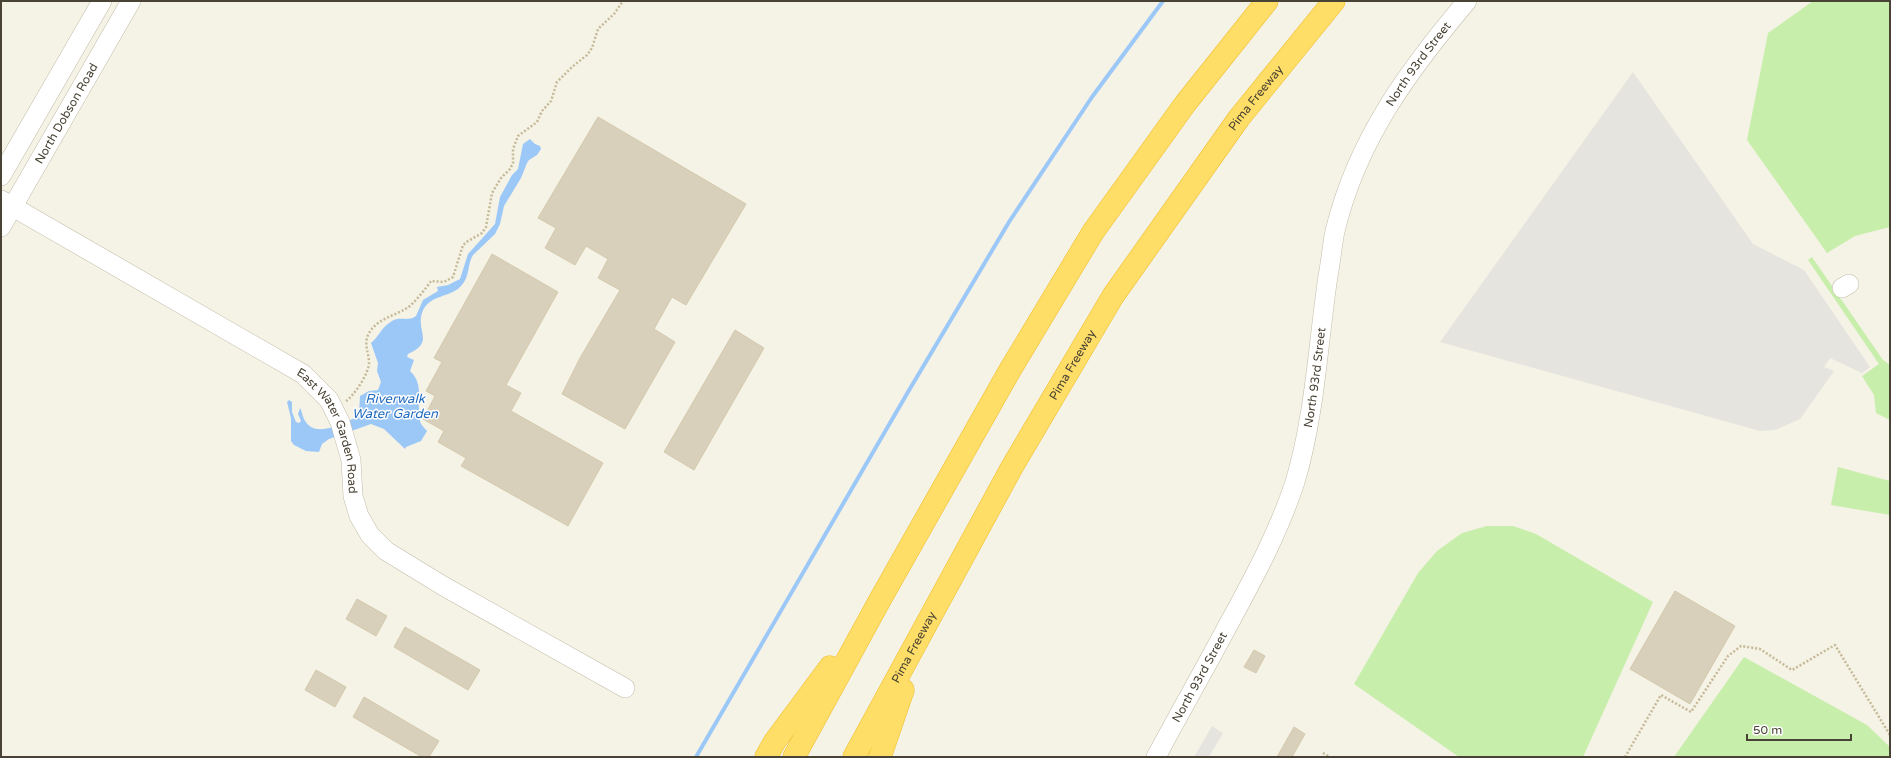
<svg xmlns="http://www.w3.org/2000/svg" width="1891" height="758" font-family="'Varela Round',sans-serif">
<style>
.green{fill:#c8eeab}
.parking{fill:#e6e4df}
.water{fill:#9cc8f8}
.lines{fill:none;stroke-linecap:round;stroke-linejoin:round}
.stream{stroke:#9cc8f8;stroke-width:4}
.building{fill:#d8d0ba;stroke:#d4c9ad}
.minor-casing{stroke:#c2bca8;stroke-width:20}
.highway-casing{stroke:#eebc27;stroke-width:23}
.path{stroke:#c5ba97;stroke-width:2.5;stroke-dasharray:2 2;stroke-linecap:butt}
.minor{stroke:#fff;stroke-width:19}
.highway{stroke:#ffde67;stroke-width:22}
.labels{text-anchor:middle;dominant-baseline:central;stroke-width:3;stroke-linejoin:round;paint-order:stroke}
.street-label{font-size:12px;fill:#494335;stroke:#fff}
.water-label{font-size:13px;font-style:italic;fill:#216bc1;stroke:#fff}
</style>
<rect width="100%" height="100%" fill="#f5f2e6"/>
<path class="green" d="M 1813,1 L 1890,1 L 1890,227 L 1855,236 L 1827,253 L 1747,140 L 1768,33 Z
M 1812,257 L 1883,360 L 1890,365 L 1890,420 L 1876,413 L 1874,395 L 1862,376 L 1879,364 L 1808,260 Z
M 1838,467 L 1890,481 L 1890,515 L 1831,505 Z
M 1487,526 L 1513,526 L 1536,534 L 1653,602 L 1583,757 L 1459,757 L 1354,684 L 1418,573 L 1437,551 L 1462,533 Z
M 1744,657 L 1867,725 L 1890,747 L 1890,757 L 1674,757 Z"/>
<path class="parking" d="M 1633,72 L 1753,244 L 1804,270 L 1870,367 L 1862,373 L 1830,358 L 1824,367 L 1834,371 L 1800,419 L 1775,430 L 1760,431 L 1440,342 Z
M 1212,726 L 1223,733 L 1209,757 L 1194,757 Z"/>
<path class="water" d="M 530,139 L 535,144 L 540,146 L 541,149 L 537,155 L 529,160 L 527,163 L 521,178 L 504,206 L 500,224 L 495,234 L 473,255 C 467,265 470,277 461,286 C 451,298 428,294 422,313 C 416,332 435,342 408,354 L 407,357 L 414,360 L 410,371 C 425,384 416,404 420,421 C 421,426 425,428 427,431 L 421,441 L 406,447 L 405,449 L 384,429 L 371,424 L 329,439 L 322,444 L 319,452 L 306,451 L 294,445 L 291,441 L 291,418 L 287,402 L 289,400 L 292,402 L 292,412 L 296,422 L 299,423 L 301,421 L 298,414 L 300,408 C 302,411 302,415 304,419 C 314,440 343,423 357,417 L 359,414 L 360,396 L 369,391 L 378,390 L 381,382 L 377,371 L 378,363 L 371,343 C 380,336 380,328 392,321 C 400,316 408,322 416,316 L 423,300 L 438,291 L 437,287 L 448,285 L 460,279 L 468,254 L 495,224 L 500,197 L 512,175 L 518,169 L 523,144 Z"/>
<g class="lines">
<path class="stream" d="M 696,757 L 908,392 L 1009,222 L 1092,97 L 1163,1"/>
</g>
<path class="building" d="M 598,117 L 746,204 L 686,305 L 672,297 L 654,329 L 675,342 L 625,429 L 562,394 L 580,358 L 620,290 L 598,278 L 608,259 L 586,246 L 575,265 L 545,248 L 556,228 L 538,218 Z
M 492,254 L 558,292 L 506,385 L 521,393 L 511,411 L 603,463 L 568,526 L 461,466 L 466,458 L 438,442 L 444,431 L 423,419 L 435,396 L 426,391 L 442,362 L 434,358 Z
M 735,330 L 764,348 L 694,470 L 664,452 Z
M 1675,591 L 1735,626 L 1690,704 L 1630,669 Z
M 357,599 L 387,616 L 376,636 L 346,619 Z
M 405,627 L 480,670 L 468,690 L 394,647 Z
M 1254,650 L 1265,656 L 1256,673 L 1244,667 Z
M 316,670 L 346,687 L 335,707 L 305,690 Z
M 364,697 L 439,741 L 429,757 L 422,757 L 353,717 Z
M 1294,727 L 1305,734 L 1292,757 L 1277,757 Z"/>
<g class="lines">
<g class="minor-casing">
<g id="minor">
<path d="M 1,176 L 102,1"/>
<path id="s1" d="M 1,200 L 303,374 L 329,400 L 340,422 L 351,460 L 353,496 L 359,516 L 370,535 L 386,551 L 445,587 L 625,688"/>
<path id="s2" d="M 1,227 L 131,1"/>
<path d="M 1842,288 L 1849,284"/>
<path id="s3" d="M 1156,757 C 1179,714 1203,672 1226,629 C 1252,581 1278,534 1295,482 C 1315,415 1318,344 1328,276 C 1331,261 1332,245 1335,231 C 1357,140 1408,71 1467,1"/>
</g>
</g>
<g class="highway-casing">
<g id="highway">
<path d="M 766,757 L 775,741 L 830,667"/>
<path d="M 794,757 L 881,598 L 1010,370 L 1093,232 L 1185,104 L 1267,1"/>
<path id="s4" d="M 854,757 L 1012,467 L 1113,296 L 1239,118 L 1334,1"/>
<path d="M 880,757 L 903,690"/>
</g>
</g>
<path class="path" d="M 346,401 C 354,396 369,373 369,363 C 369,352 363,344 369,333 C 377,319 394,316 407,308 C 414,304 426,288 431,281 L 444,282 L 453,277 L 463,245 L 468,241 L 482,233 L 486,227 L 492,193 L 501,178 L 510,169 L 513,163 L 513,149 L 518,136 L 537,122 L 542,111 L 551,101 L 557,82 L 572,67 L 587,55 L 592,48 L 598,29 L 614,14 L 623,1
M 1323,753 L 1330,757
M 1625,757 L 1661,695 L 1691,712 L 1728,656 L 1741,646 L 1760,649 L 1792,670 L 1835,645 L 1890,735"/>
<use href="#minor" class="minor"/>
<use href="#highway" class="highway"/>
</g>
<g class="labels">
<g class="street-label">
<text stroke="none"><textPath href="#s3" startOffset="751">North 93rd Street</textPath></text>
<text stroke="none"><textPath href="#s4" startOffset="773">Pima Freeway</textPath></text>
<text stroke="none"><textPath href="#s2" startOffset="131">North Dobson Road</textPath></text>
<text stroke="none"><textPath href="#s4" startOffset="449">Pima Freeway</textPath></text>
<text stroke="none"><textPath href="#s3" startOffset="415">North 93rd Street</textPath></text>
<text stroke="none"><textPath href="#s1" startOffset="413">East Water Garden Road</textPath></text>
<text stroke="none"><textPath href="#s4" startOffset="125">Pima Freeway</textPath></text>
<text stroke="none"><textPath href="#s3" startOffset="91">North 93rd Street</textPath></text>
</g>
<g class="water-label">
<text x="395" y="399">Riverwalk<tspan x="395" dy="15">Water Garden</tspan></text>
</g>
</g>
<rect width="1891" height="758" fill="none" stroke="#494335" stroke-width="4"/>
<path d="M1747 734v6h104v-6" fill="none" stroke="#494335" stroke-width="2"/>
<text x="1753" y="734" font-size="12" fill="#494335" stroke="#ffffff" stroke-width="3" paint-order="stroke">50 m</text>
</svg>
